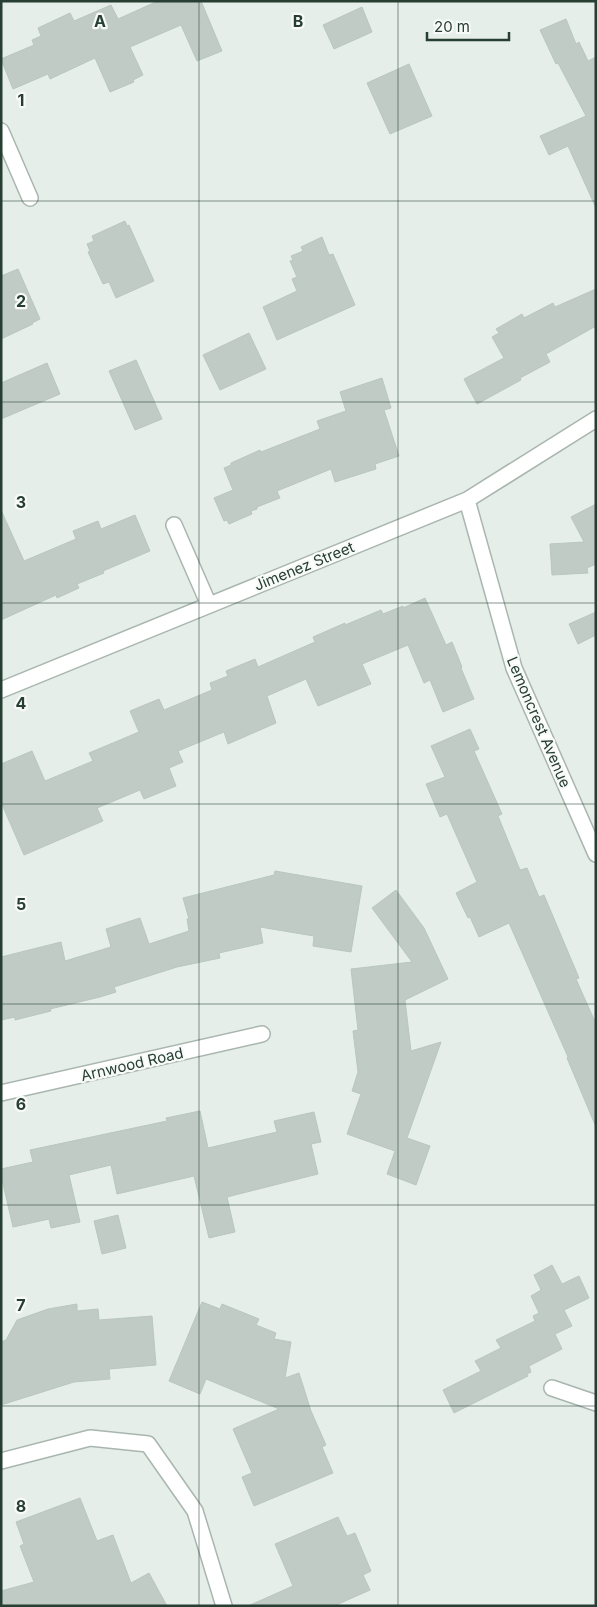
<svg xmlns="http://www.w3.org/2000/svg" width="597" height="1607" font-family="Inter,sans-serif">
<style>
.building{fill:#bfcbc4;stroke:#b9c7be}
.lines{fill:none;stroke-linecap:round;stroke-linejoin:round}
.minor-casing{stroke:#a9b6af;stroke-width:18}
.minor{stroke:#fff;stroke-width:15}
.grid{fill:none;stroke:#273e33;stroke-width:1;stroke-opacity:0.55}
.labels{text-anchor:middle;dominant-baseline:central;stroke-width:4.5;stroke-linejoin:round;paint-order:stroke}
.street-label{font-size:15px;fill:#273e33;stroke:#f7faf8}
.grid-label{font-size:16px;text-anchor:middle;font-weight:bold;fill:#273e33;stroke:#f7faf8;stroke-width:4.5;stroke-linejoin:round;paint-order:stroke}
</style>
<rect width="100%" height="100%" fill="#e6eee9"/>
<path class="building" d="M 158,1 L 201,1 L 222,51 L 197,61 L 181,25 L 130,47 L 143,75 L 133,80 L 134,82 L 110,92 L 95,58 L 50,79 L 48,74 L 13,89 L 1,59 L 34,45 L 32,40 L 41,36 L 38,28 L 70,13 L 74,21 L 111,5 L 118,19 Z
M 362,7 L 372,32 L 334,49 L 323,25 Z
M 566,19 L 576,44 L 579,42 L 588,61 L 596,57 L 596,208 L 568,146 L 549,155 L 540,136 L 586,116 L 558,63 L 556,64 L 540,30 Z
M 409,64 L 432,116 L 390,134 L 367,83 Z
M 125,221 L 127,226 L 129,225 L 154,281 L 116,298 L 109,282 L 103,284 L 88,252 L 90,251 L 87,244 L 94,241 L 92,236 Z
M 322,237 L 329,255 L 333,254 L 355,305 L 277,340 L 263,307 L 297,291 L 292,279 L 297,277 L 290,261 L 293,260 L 291,256 L 303,251 L 301,247 Z
M 18,269 L 40,319 L 32,323 L 33,324 L 1,339 L 1,276 Z
M 596,289 L 596,326 L 546,354 L 550,362 L 520,378 L 521,380 L 477,404 L 464,379 L 504,358 L 492,337 L 499,333 L 496,329 L 522,314 L 524,318 L 553,303 L 555,307 Z
M 249,333 L 266,369 L 220,390 L 203,355 Z
M 136,360 L 162,419 L 135,430 L 109,371 Z
M 47,363 L 60,394 L 1,419 L 1,383 Z
M 382,378 L 391,408 L 384,410 L 399,456 L 375,464 L 376,469 L 335,482 L 331,469 L 277,491 L 280,498 L 257,507 L 257,509 L 251,511 L 252,514 L 229,524 L 227,520 L 224,521 L 214,498 L 233,490 L 224,468 L 231,465 L 231,463 L 260,450 L 261,452 L 320,429 L 317,421 L 346,411 L 340,392 Z
M 596,504 L 596,564 L 587,568 L 588,573 L 552,575 L 550,544 L 584,542 L 571,517 Z
M 1,510 L 24,561 L 76,539 L 73,531 L 98,521 L 101,529 L 135,515 L 150,551 L 103,571 L 104,573 L 77,584 L 79,588 L 57,598 L 56,595 L 1,620 Z
M 425,598 L 446,645 L 452,642 L 462,667 L 461,668 L 474,699 L 443,712 L 430,680 L 424,683 L 408,645 L 362,664 L 371,684 L 318,706 L 306,679 L 267,696 L 276,723 L 228,744 L 224,732 L 178,751 L 183,762 L 169,768 L 176,786 L 144,799 L 140,790 L 97,808 L 103,821 L 24,855 L 1,802 L 1,764 L 32,751 L 45,781 L 93,761 L 89,753 L 139,732 L 130,711 L 159,699 L 164,710 L 212,690 L 210,683 L 228,676 L 226,671 L 255,659 L 258,667 L 315,642 L 313,637 L 345,623 L 345,625 L 381,610 L 383,614 L 403,606 L 403,608 Z
M 596,612 L 596,635 L 578,644 L 569,624 Z
M 470,729 L 479,749 L 474,751 L 502,814 L 498,816 L 520,870 L 527,868 L 539,897 L 544,895 L 579,978 L 576,979 L 596,1024 L 596,1127 L 567,1058 L 568,1057 L 509,923 L 479,937 L 470,917 L 468,918 L 456,893 L 477,882 L 447,814 L 440,817 L 426,784 L 445,777 L 431,746 Z
M 275,871 L 362,886 L 351,952 L 313,946 L 314,936 L 260,927 L 263,943 L 219,953 L 220,958 L 177,967 L 114,987 L 116,992 L 100,997 L 50,1009 L 51,1011 L 15,1020 L 15,1017 L 1,1020 L 1,957 L 61,942 L 65,961 L 111,947 L 106,929 L 140,918 L 149,944 L 189,931 L 187,919 L 189,919 L 183,898 L 274,875 Z
M 396,890 L 424,928 L 448,979 L 405,1000 L 411,1051 L 441,1042 L 407,1138 L 430,1146 L 416,1185 L 387,1174 L 395,1151 L 347,1134 L 361,1094 L 352,1091 L 358,1072 L 353,1031 L 358,1030 L 351,969 L 412,962 L 372,908 Z
M 200,1111 L 208,1148 L 277,1132 L 274,1121 L 314,1112 L 321,1142 L 311,1144 L 318,1174 L 227,1197 L 235,1232 L 209,1238 L 194,1176 L 117,1194 L 111,1165 L 69,1175 L 80,1222 L 51,1228 L 49,1219 L 13,1227 L 1,1175 L 1,1169 L 33,1162 L 30,1150 L 167,1121 L 166,1118 Z
M 118,1215 L 126,1248 L 102,1254 L 94,1221 Z
M 552,1265 L 562,1284 L 579,1276 L 589,1298 L 564,1310 L 572,1326 L 555,1334 L 562,1349 L 529,1366 L 531,1372 L 527,1374 L 528,1376 L 454,1413 L 443,1390 L 481,1371 L 475,1361 L 501,1348 L 496,1340 L 535,1321 L 533,1316 L 539,1313 L 531,1296 L 541,1290 L 534,1275 Z
M 202,1302 L 220,1309 L 222,1304 L 259,1319 L 256,1325 L 276,1333 L 274,1339 L 291,1342 L 285,1378 L 299,1373 L 311,1411 L 326,1445 L 322,1447 L 333,1473 L 254,1506 L 242,1477 L 252,1473 L 233,1429 L 279,1409 L 206,1379 L 200,1394 L 169,1381 Z
M 77,1304 L 77,1311 L 98,1309 L 99,1320 L 152,1316 L 156,1365 L 109,1369 L 110,1379 L 74,1382 L 1,1405 L 1,1342 L 6,1340 L 17,1320 L 48,1309 Z
M 80,1498 L 97,1541 L 113,1535 L 131,1583 L 149,1573 L 167,1606 L 1,1606 L 1,1591 L 34,1582 L 20,1546 L 24,1544 L 16,1522 Z
M 338,1517 L 347,1536 L 355,1533 L 371,1571 L 363,1575 L 370,1590 L 334,1606 L 248,1606 L 293,1586 L 275,1544 Z"/>
<g class="lines">
<g class="minor-casing">
<path id="minor" d="M 1,131 L 30,198
M 467,500 L 514,668 L 596,854
M 174,525 L 209,605
M 1,690 L 467,500 L 596,419
M 1,1093 L 262,1034
M 552,1388 L 596,1403
M 1,1461 L 90,1438 L 148,1444 L 195,1511 L 224,1606"/>
</g>
<use href="#minor" class="minor"/>
</g>
<path class="grid" d="M 199,1 L 199,1606M 398,1 L 398,1606M 1,201 L 596,201M 1,402 L 596,402M 1,603 L 596,603M 1,804 L 596,804M 1,1004 L 596,1004M 1,1205 L 596,1205M 1,1406 L 596,1406"/>
<g class="labels">
<g class="street-label">
<text transform="translate(304 566) rotate(-22)">Jimenez Street</text>
<text transform="translate(539 722) rotate(67)">Lemoncrest Avenue</text>
<text transform="translate(132 1064) rotate(-13)">Arnwood Road</text>
</g>
</g>
<g class="grid-label">
<text x="100" y="27">A</text>
<text x="298" y="27">B</text>
<text x="21" y="106">1</text>
<text x="21" y="307">2</text>
<text x="21" y="508">3</text>
<text x="21" y="709">4</text>
<text x="21" y="910">5</text>
<text x="21" y="1110">6</text>
<text x="21" y="1311">7</text>
<text x="21" y="1512">8</text>
</g>
<rect width="597" height="1607" fill="none" stroke="#273e33" stroke-width="5"/>
<path d="M427 32v8h82v-8" fill="none" stroke="#273e33" stroke-width="2.5"/>
<text x="434" y="32" font-size="15" fill="#273e33" stroke="#f7faf8" stroke-width="4" paint-order="stroke">20 m</text>
</svg>
